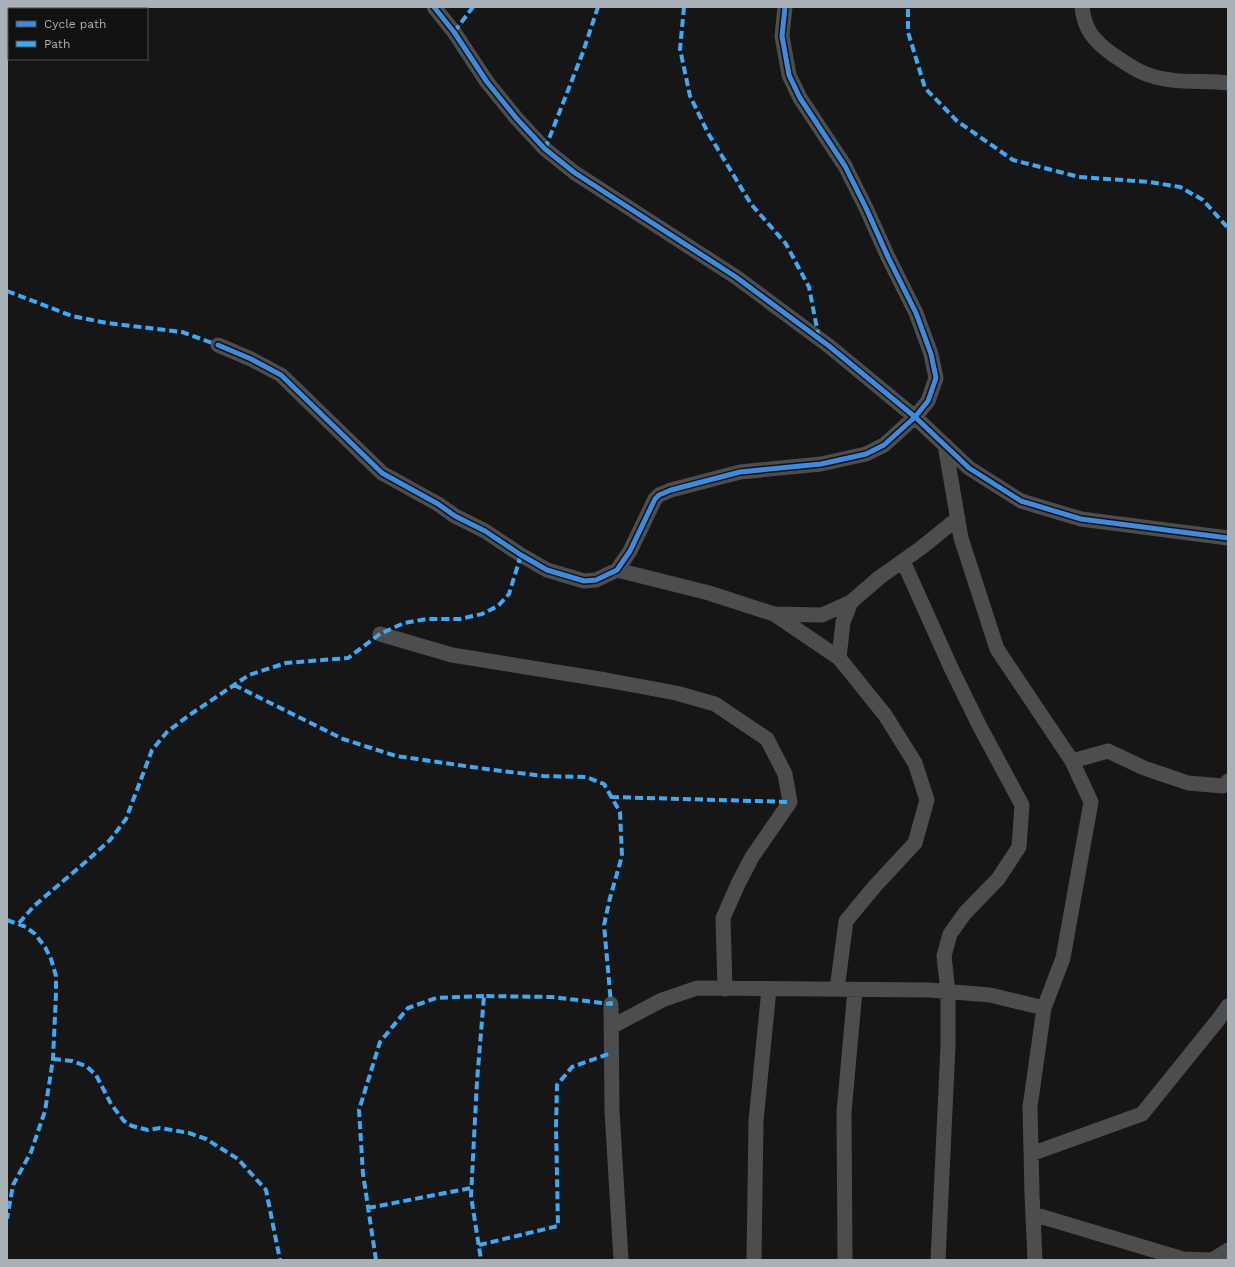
<svg xmlns="http://www.w3.org/2000/svg" width="1235" height="1267" font-family="'Work Sans',sans-serif">
<style>
.lines{fill:none;stroke-linecap:round;stroke-linejoin:round}
.street{stroke:#4b4d4f;stroke-width:15}
.quiet{stroke:#3fa9f5;stroke-width:4;stroke-dasharray:8 4;stroke-linecap:butt}
.cycleway-casing{stroke:#111112;stroke-width:8}
.cycleway{stroke:#408adc;stroke-width:5}
</style>
<rect width="100%" height="100%" fill="#161617"/>
<g class="lines">
<path class="street" d="M 434,7 L 454,32 L 487,82 L 517,119 L 545,149 L 575,173 L 736,277 L 829,346 L 915,417 L 969,468 L 1021,501 L 1081,519 L 1228,538
M 1082,7 C 1084,29 1094,41 1112,54 C 1124,62 1135,71 1149,75 C 1174,84 1202,80 1228,83
M 218,345 L 251,359 L 281,375 L 382,473 L 438,504 L 455,516 L 485,531 L 521,555 L 547,570 L 584,581 L 596,580 L 617,570 L 630,551 L 655,499 L 659,495 L 671,490 L 740,472 L 821,464 L 866,454 L 884,445 L 915,417 L 928,401 L 936,378 L 931,354 L 916,313 L 888,257 L 866,208 L 845,166 L 800,98 L 789,75 L 782,36 L 785,7
M 945,445 L 961,538 L 997,649 L 1072,761 L 1091,802 L 1063,958 L 1044,1008 L 1030,1107 L 1032,1194 L 1035,1260
M 903,561 L 952,670 L 979,725 L 1022,805 L 1019,847 L 998,879 L 965,913 L 950,934 L 944,956 L 948,992 L 948,1046 L 938,1260
M 617,570 L 709,593 L 774,614 L 839,658 L 885,715 L 915,763 L 927,800 L 915,843 L 875,886 L 846,921 L 837,989
M 774,614 L 822,615 L 851,602
M 380,634 L 452,655 L 606,680 L 676,693 L 715,704 L 767,739 L 785,774 L 790,802 L 752,857 L 738,884 L 723,918 L 725,989
M 839,658 L 843,622 L 851,602 L 880,577 L 921,548 L 958,518
M 1072,761 L 1108,751 L 1144,768 L 1188,783 L 1223,786 L 1228,781
M 611,1004 L 612,1111 L 621,1260
M 611,1027 L 662,1000 L 697,988 L 929,990 L 990,995 L 1044,1008
M 1031,1154 L 1142,1114 L 1218,1020 L 1228,1006
M 1033,1214 L 1183,1259 L 1212,1260 L 1228,1250
M 754,1260 L 756,1121 L 769,989
M 845,1260 L 844,1112 L 855,990"/>
<path class="quiet" d="M 684,7 L 680,49 L 690,96 L 708,133 L 751,204 L 786,244 L 809,287 L 819,339
M 908,9 L 908,32 L 925,88 L 957,121 L 1013,160 L 1079,177 L 1150,182 L 1180,187 L 1203,200 L 1228,228
M 454,32 L 473,7
M 545,149 L 583,52 L 598,7
M 7,291 L 72,316 L 107,323 L 182,332 L 218,345
M 234,685 L 343,739 L 396,756 L 486,769 L 543,776 L 586,777 L 604,784 L 620,812 L 622,856 L 610,898 L 604,925 L 611,1004 L 552,997 L 484,996 L 477,1081 L 471,1196 L 481,1260
M 611,797 L 790,802
M 7,920 L 26,927 L 35,934 L 45,947 L 51,959 L 56,976 L 56,993 L 53,1059 L 45,1111 L 31,1152 L 13,1185 L 7,1219
M 19,923 L 34,906 L 89,859 L 110,840 L 126,819 L 152,750 L 167,732 L 188,716 L 249,675 L 286,663 L 348,658 L 380,634 L 404,623 L 427,619 L 460,619 L 482,614 L 498,606 L 509,594 L 521,555
M 53,1059 L 72,1061 L 86,1066 L 96,1075 L 111,1104 L 124,1121 L 132,1126 L 148,1130 L 160,1128 L 189,1133 L 206,1139 L 238,1159 L 266,1190 L 280,1260
M 368,1208 L 471,1188
M 479,1245 L 558,1226 L 556,1127 L 557,1085 L 572,1067 L 611,1053
M 376,1260 L 363,1174 L 359,1110 L 380,1042 L 408,1008 L 436,998 L 484,996"/>
<g class="cycleway-casing">
<path id="cycleway" d="M 434,7 L 454,32 L 487,82 L 517,119 L 545,149 L 575,173 L 736,277 L 829,346 L 915,417 L 969,468 L 1021,501 L 1081,519 L 1228,538
M 218,345 L 251,359 L 281,375 L 382,473 L 438,504 L 455,516 L 485,531 L 521,555 L 547,570 L 584,581 L 596,580 L 617,570 L 630,551 L 655,499 L 659,495 L 671,490 L 740,472 L 821,464 L 866,454 L 884,445 L 915,417 L 928,401 L 936,378 L 931,354 L 916,313 L 888,257 L 866,208 L 845,166 L 800,98 L 789,75 L 782,36 L 785,7"/>
</g>
<use href="#cycleway" class="cycleway"/>
</g>
<rect width="1235" height="1267" fill="none" stroke="#a9b0b6" stroke-width="16"/>
<rect x="8" y="8" width="140" height="52" fill="#111112" stroke="#4e5154"/>
<rect x="16" y="21" width="20" height="6" fill="#408adc" stroke="#4e5154"/>
<text x="44" y="28" font-size="12" fill="#a9b0b6">Cycle path</text>
<rect x="16" y="41" width="20" height="6" fill="#3fa9f5" stroke="#4e5154"/>
<text x="44" y="48" font-size="12" fill="#a9b0b6">Path</text>
</svg>
